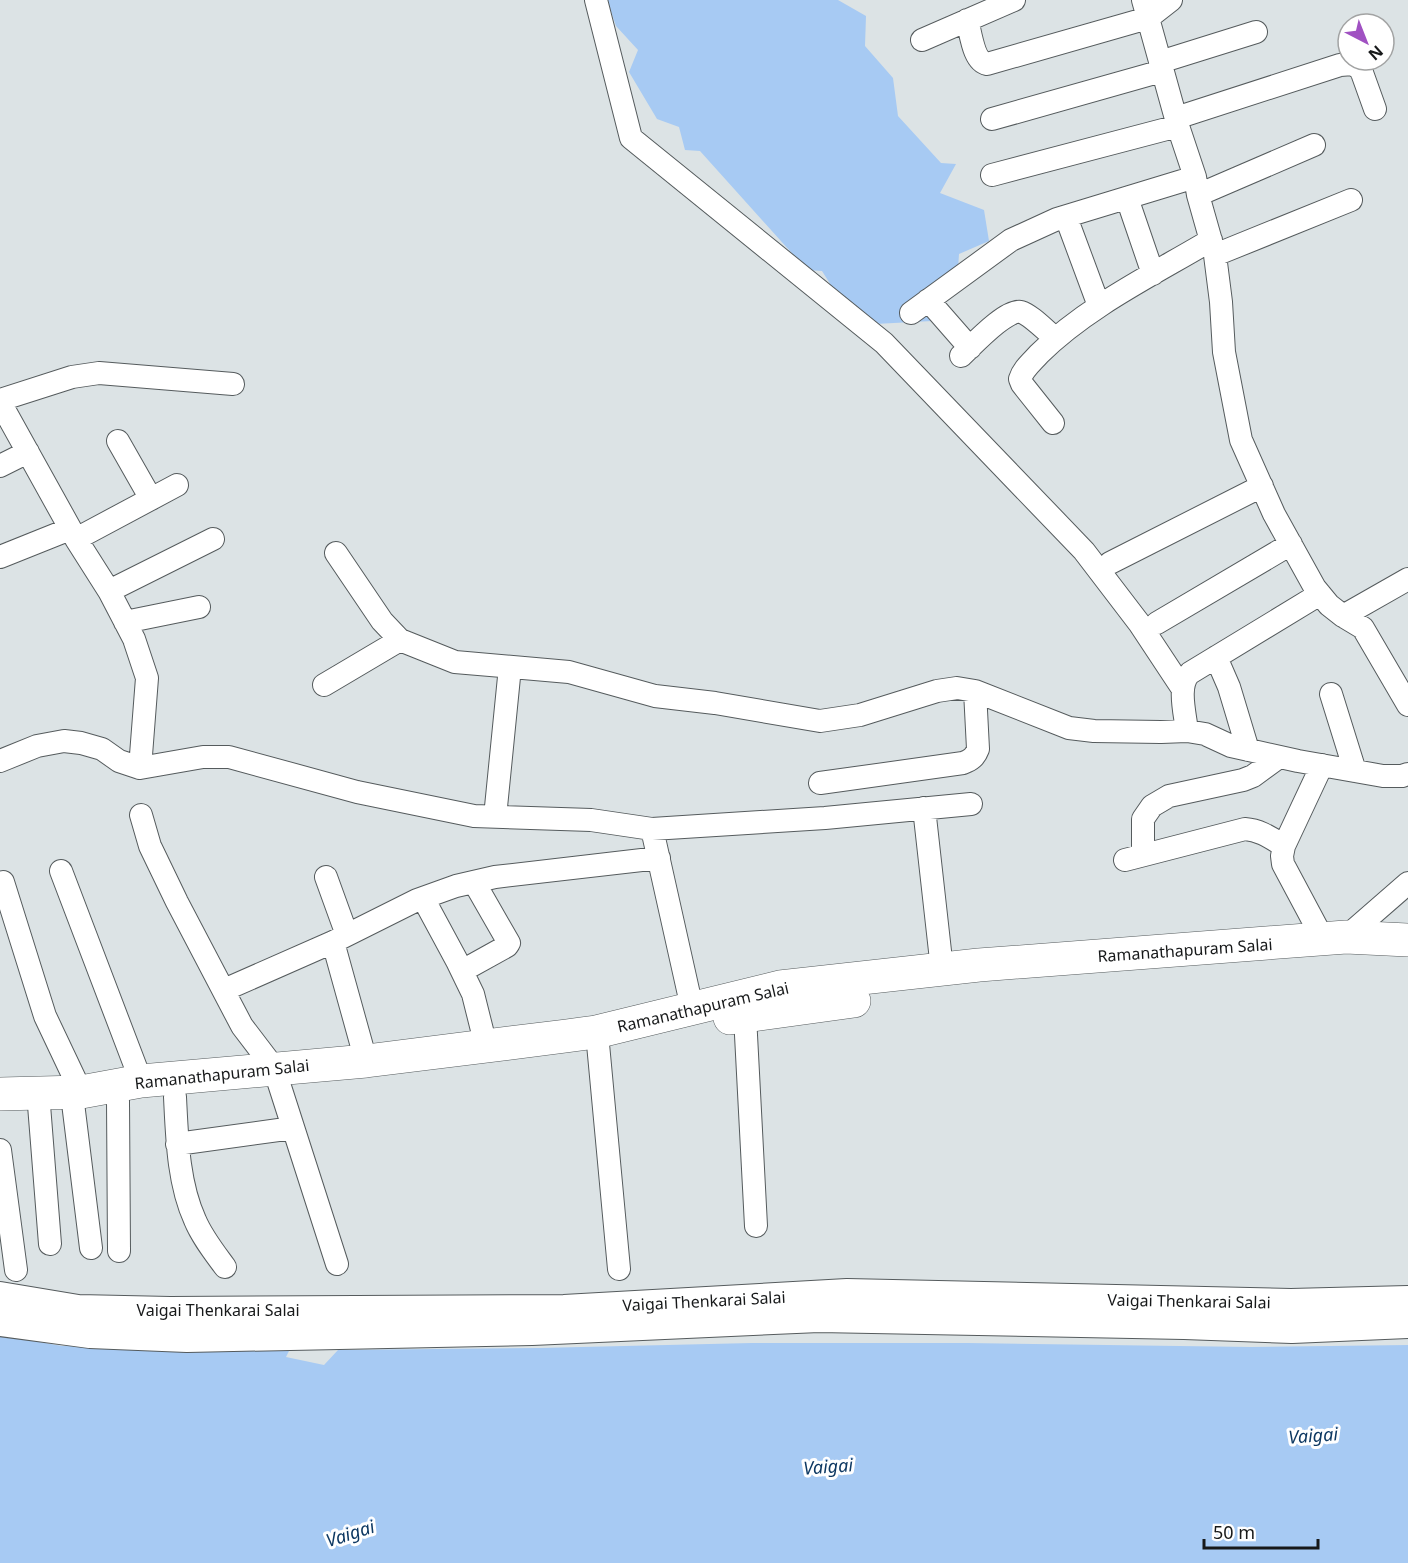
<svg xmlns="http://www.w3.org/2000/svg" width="1408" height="1563" font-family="'Noto Sans',sans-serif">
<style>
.water{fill:#a7caf3}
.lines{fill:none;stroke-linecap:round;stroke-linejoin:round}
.minor-casing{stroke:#555b5d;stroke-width:24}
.major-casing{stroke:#555b5d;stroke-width:30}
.highway-casing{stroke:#555b5d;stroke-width:34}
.minor{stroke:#fff;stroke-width:22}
.major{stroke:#fff;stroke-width:28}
.highway{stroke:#fff;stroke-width:33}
.labels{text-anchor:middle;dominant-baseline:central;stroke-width:6;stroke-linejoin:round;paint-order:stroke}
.street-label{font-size:16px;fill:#17191a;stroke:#fff}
.water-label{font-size:18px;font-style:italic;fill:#0d3862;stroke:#fff}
</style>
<rect width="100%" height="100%" fill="#dce3e5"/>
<path class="water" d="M 607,0 L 838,0 L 866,16 L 865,46 L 893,78 L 898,116 L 941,163 L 956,164 L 940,193 L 984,210 L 989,241 L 959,254 L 957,284 L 932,321 L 856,325 L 822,271 L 807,270 L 700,151 L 685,150 L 679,127 L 657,119 L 629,72 L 638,50 L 616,26 Z
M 0,1335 L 62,1346 L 290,1349 L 286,1357 L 324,1365 L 338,1350 L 539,1348 L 752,1343 L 967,1343 L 1251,1347 L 1408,1345 L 1408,1563 L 0,1563 Z"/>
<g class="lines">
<g class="minor-casing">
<path id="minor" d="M 596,0 L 631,138 L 884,343 L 1084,551 L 1139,623 L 1182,688
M 1143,0 L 1178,126 L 1195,177 L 1198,195 L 1215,255 L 1221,302 L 1224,352 L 1241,440 L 1274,514 L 1315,588 L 1329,605 L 1343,616 L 1363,628 L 1408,705
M 967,20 C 971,33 973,61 987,64 L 1148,18 L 1171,0
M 922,40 L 1014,0
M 1160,62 L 1256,32
M 1176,118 L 1340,65 L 1353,64 L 1361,70 L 1375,109
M 992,119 L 1162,71
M 992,175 L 1178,126
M 1198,195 L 1314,145
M 1127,198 L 1153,274
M 1066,217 L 1099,306
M 1215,255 L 1351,200
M 928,300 L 970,348
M 911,313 L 1011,240 L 1057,219 L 1195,177
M 961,356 C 972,346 1007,308 1021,312 C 1031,315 1046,331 1055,338
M 0,400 L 72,377 L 99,373 L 233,384
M 0,402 L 76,539 L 109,591 L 134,639 L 147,678 L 140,768
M 1053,423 L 1022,384 L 1020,379 C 1023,369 1032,362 1039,354 C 1086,307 1154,274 1211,240
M 118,441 L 151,499
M 0,466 L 28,452
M 76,539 L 177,485
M 336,553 L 382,621 L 400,640 L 455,662 L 569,672 L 655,696 L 715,703 L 820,721 L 860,715 L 937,691 L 957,688 L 975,691 L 1069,728 L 1094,731 L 1161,732 L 1187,731 L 1205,734 L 1231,746 L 1298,761 L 1383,776 L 1402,776 L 1408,774
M 0,557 L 70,529
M 1110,563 L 1262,486
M 109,591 L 213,539
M 1343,616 L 1408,579
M 125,622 L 199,607
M 1157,623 L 1291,544
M 1216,657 L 1229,687 L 1248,750
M 324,685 L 400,640
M 1331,694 L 1355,771
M 1187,731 C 1185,713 1177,685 1190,673 L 1320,594
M 0,761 L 37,746 L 64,741 L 81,743 L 102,749 L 119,761 L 140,768 L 203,757 L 229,757 L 357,792 L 474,816 L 591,820 L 652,829 L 692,1008
M 1322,765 L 1284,846 L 1282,856 L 1283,864 L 1323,939
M 820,783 L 963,763 C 971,760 975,757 978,749 L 975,691
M 924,808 L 942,969
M 141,815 L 150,846 L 177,902 L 242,1026 L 274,1068 L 337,1264
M 495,817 L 510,667
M 652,829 L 825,818 L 971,804
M 1143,855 L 1143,819 L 1152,806 L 1169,796 L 1243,780 L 1253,776 L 1279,757
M 1125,860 L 1245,829 C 1260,830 1271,838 1284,846
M 61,871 L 141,1081
M 326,877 L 347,935
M 3,882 L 45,1016 L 81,1092
M 423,898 L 457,961 L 473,994 L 486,1046
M 1346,937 L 1408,883
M 333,942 L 366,1061
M 462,971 L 507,946 L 509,943 L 474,882
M 224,990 L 333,942 L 417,900 L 456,886 L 495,877 L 659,858
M 745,1016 L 756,1226
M 598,1044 L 619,1269
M 175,1097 C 177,1137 178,1183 195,1220 C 202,1237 214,1252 225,1267
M 118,1101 L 119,1251
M 73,1103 L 91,1248
M 39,1105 L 50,1244
M 177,1144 L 293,1128
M 0,1150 L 16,1270"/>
</g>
<g class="major-casing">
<path id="major" d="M 0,1296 L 78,1309 L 170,1311 L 564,1309 L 847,1293 L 1291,1303 L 1408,1300
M 0,1322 L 90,1334 L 187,1338 L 532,1331 L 819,1318 L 1184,1325 L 1292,1329 L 1408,1324"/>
</g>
<g class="highway-casing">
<path id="highway" d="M 730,1018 L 854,1001
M 0,1094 L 81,1092 L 141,1081 L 366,1061 L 566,1036 L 596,1032 L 780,987 L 979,965 L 1346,937 L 1408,940"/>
</g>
<use href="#minor" class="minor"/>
<use href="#major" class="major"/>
<use href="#highway" class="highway"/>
</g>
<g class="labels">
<g class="street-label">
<text transform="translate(1185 950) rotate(-4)">Ramanathapuram Salai</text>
<text transform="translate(703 1007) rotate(-13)">Ramanathapuram Salai</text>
<text transform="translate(222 1074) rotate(-6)">Ramanathapuram Salai</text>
<text transform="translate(704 1301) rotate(-3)">Vaigai Thenkarai Salai</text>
<text transform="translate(1189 1301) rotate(1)">Vaigai Thenkarai Salai</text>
<text x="218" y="1310">Vaigai Thenkarai Salai</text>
</g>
<g class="water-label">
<text transform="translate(1313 1435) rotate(-4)">Vaigai</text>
<text transform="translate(828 1466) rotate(-4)">Vaigai</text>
<text transform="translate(350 1533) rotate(-18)">Vaigai</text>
</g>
</g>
<g transform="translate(1366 42) rotate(138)"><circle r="28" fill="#ffffff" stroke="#a2a3a3" stroke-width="1.5"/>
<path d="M0-4.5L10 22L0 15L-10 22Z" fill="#a051c2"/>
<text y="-9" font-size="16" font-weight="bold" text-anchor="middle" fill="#17191a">N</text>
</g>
<path d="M1204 1539v9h114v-9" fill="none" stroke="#17191a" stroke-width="3"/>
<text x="1213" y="1539" font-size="18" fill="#17191a" stroke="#ffffff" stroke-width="4.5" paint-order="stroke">50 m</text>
</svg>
